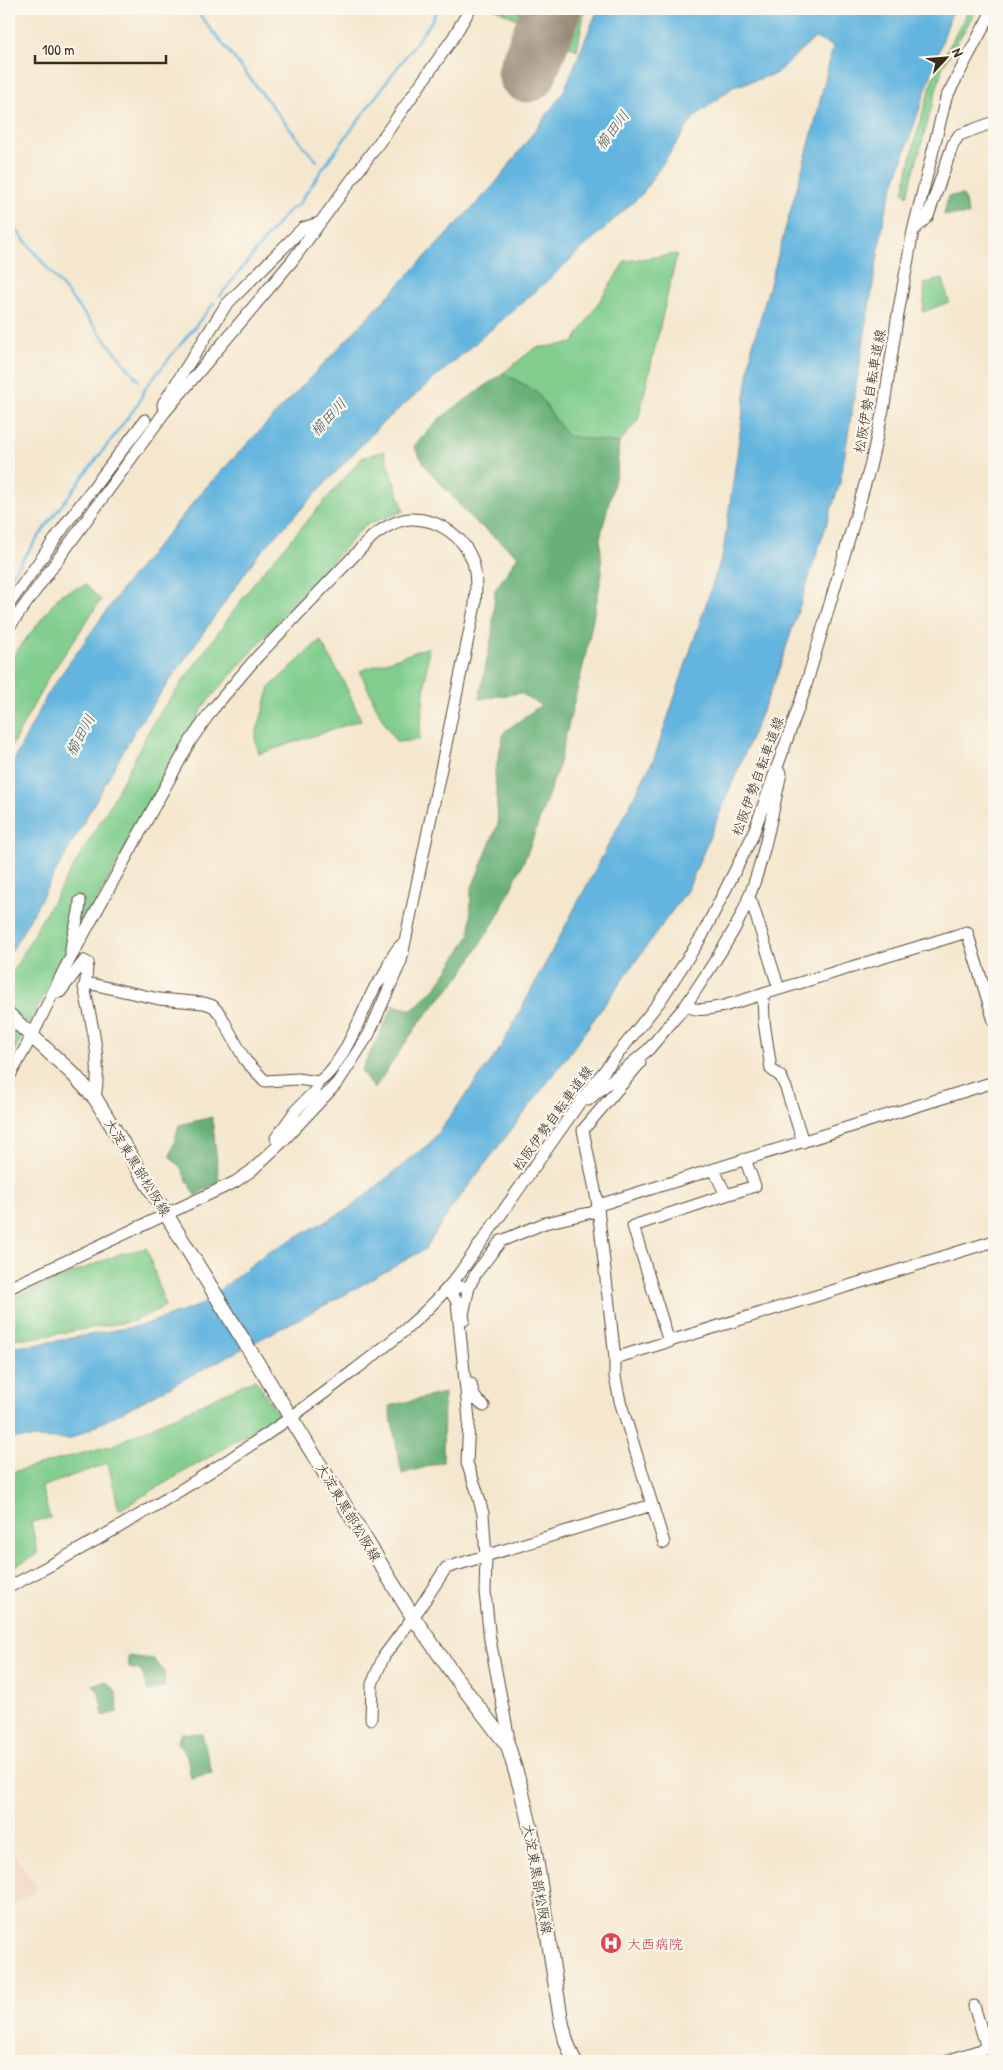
<svg xmlns="http://www.w3.org/2000/svg" width="1003" height="2070" font-family="'Patrick Hand','Klee One',sans-serif">
<style>
.built{fill:#f3d4bf}
.green{fill:#80cd8d;stroke:#5e7c56}
.forest{fill:#68b078;stroke:#526d4b}
.water{fill:#64b5df;stroke:#50707e}
.lines{fill:none;stroke-linecap:round;stroke-linejoin:round}
.stream{stroke:#64b5df;stroke-width:2.5}
.runway{stroke:#988876;stroke-width:59}
.minor-casing{stroke:#574638;stroke-width:13}
.major-casing{stroke:#574638;stroke-width:16}
.minor{stroke:#fff;stroke-width:11}
.major{stroke:#fff;stroke-width:14}
.labels{text-anchor:middle;dominant-baseline:central;stroke-width:4.5;stroke-linejoin:round;paint-order:stroke}
.street-label{font-size:14px;fill:#3b2a1e;stroke:#fbf7ec}
.health-label{font-size:14px;fill:#be3a42;stroke:#fbf7ec;text-anchor:start}
.water-label{font-size:15px;font-style:italic;fill:#495b62;stroke:#fbf7ec}
</style>
<rect width="100%" height="100%" fill="#fbf7ec"/>
<filter id="ink" filterUnits="userSpaceOnUse"><feTurbulence type="fractalNoise" baseFrequency=".02" numOctaves="2"/><feDisplacementMap in="SourceGraphic" scale="10" xChannelSelector="R" yChannelSelector="G"/><feConvolveMatrix kernelMatrix="1 2 1 2 8 2 1 2 1" color-interpolation-filters="sRGB"/></filter>
<filter id="wash" filterUnits="userSpaceOnUse"><feTurbulence type="fractalNoise" baseFrequency=".0096" numOctaves="4" result="noise"/><feDisplacementMap in="SourceGraphic" scale="20" xChannelSelector="R" yChannelSelector="G"/><feGaussianBlur stdDeviation="1.12" result="paint"/><feColorMatrix in="noise" values="0 0 0 0 0 0 0 0 0 0 0 0 0 0 0 0 0 1.4 0 .05"/><feComposite in="paint" operator="in"/></filter>
<g filter="url(#wash)">
<rect width="100%" height="100%" fill="#f4e7ce"/>
<path class="built" d="M 9,1847 L 36,1886 L 35,1892 L 9,1906 Z"/>
<path class="green" d="M 496,9 L 546,9 L 538,29 Z
M 561,9 L 585,9 L 577,50 L 550,36 Z
M 969,9 L 977,9 L 943,66 L 907,196 L 903,192 L 917,132 L 934,75 Z
M 677,254 L 638,420 L 619,443 L 567,436 L 536,391 L 503,373 L 535,348 L 573,343 L 625,261 Z
M 943,279 L 949,302 L 923,312 L 925,283 Z
M 384,451 L 404,511 L 365,525 L 205,704 L 10,1058 L 9,979 L 41,921 L 109,807 L 154,721 L 259,576 L 362,458 Z
M 86,585 L 101,600 L 47,680 L 9,751 L 9,661 L 61,594 Z
M 320,640 L 343,680 L 361,720 L 259,754 L 255,738 L 270,687 Z
M 429,647 L 419,740 L 396,742 L 380,715 L 360,671 Z
M 147,1248 L 165,1306 L 134,1321 L 31,1338 L 9,1338 L 9,1299 L 120,1254 Z
M 255,1379 L 279,1416 L 119,1510 L 108,1463 L 41,1487 L 50,1518 L 31,1522 L 38,1554 L 9,1569 L 9,1473 L 113,1445 Z"/>
<path class="forest" d="M 963,195 L 969,215 L 944,215 L 948,196 Z
M 503,373 L 536,391 L 567,436 L 619,443 L 617,471 L 600,538 L 602,574 L 585,658 L 557,771 L 527,854 L 499,914 L 461,975 L 419,1023 L 374,1089 L 361,1071 L 394,1005 L 412,1010 L 438,985 L 470,935 L 471,890 L 498,824 L 495,772 L 504,732 L 541,705 L 520,693 L 479,699 L 492,635 L 495,590 L 518,556 L 472,519 L 426,467 L 414,446 L 439,419 Z
M 212,1117 L 219,1181 L 195,1196 L 181,1168 L 170,1157 L 179,1125 Z
M 444,1393 L 443,1462 L 402,1474 L 389,1406 Z
M 128,1656 L 153,1659 L 164,1671 L 165,1687 L 148,1692 L 141,1670 L 129,1668 Z
M 106,1681 L 116,1691 L 118,1712 L 103,1716 L 99,1692 L 93,1686 Z
M 181,1733 L 202,1734 L 212,1773 L 191,1778 L 187,1756 L 177,1743 Z"/>
<path class="water" d="M 598,9 L 953,9 L 885,212 L 840,483 L 776,678 L 688,889 L 563,1062 L 450,1210 L 425,1249 L 344,1295 L 71,1439 L 9,1438 L 9,1347 L 34,1345 L 143,1325 L 201,1305 L 265,1254 L 350,1208 L 431,1142 L 500,1049 L 654,759 L 723,553 L 752,348 L 814,127 L 833,46 L 815,38 L 775,74 L 733,87 L 694,117 L 642,194 L 538,289 L 379,426 L 257,556 L 135,730 L 9,956 L 9,770 L 50,690 L 125,585 L 208,485 L 495,184 L 563,93 Z"/>
<g class="lines">
<path class="stream" d="M 195,9 L 306,149 L 317,161
M 9,221 L 138,380
M 220,296 L 287,212 L 299,204 L 323,168 L 431,22 L 438,9
M 9,579 L 46,526 L 138,404 L 146,387 L 214,303"/>
<path class="runway" d="M 527,73 L 552,9"/>
</g>
</g>
<g filter="url(#ink)">
<g class="lines">
<g class="minor-casing">
<path id="minor" d="M 915,229 L 928,216 L 953,144 L 959,135 L 994,122
M 164,413 L 163,404 L 226,305 L 303,228 L 319,223
M 9,604 L 68,521 L 145,420
M 9,627 L 164,413 L 292,261 L 389,129 L 453,38 L 470,9
M 748,898 L 752,903 L 779,989
M 71,955 C 70,936 80,920 80,901
M 87,983 L 159,999 L 204,1003 L 213,1006 L 220,1014 L 245,1060 L 265,1081 L 298,1079 L 318,1082 L 315,1091 L 296,1110 L 276,1138
M 58,992 L 60,992 L 84,961 L 88,963 C 85,971 88,980 84,987 C 92,1024 102,1061 95,1098
M 763,994 L 764,1022 L 771,1069 L 781,1077 L 786,1088 L 803,1142
M 686,1005 C 703,979 722,952 737,924 C 761,877 770,824 781,773
M 640,1063 L 583,1130 L 597,1200 L 615,1358 L 615,1377 L 620,1401 L 664,1543
M 9,1077 L 32,1036 L 65,968 L 191,740 L 212,710 L 257,657 L 372,537 C 382,529 396,520 410,519 C 437,518 464,536 473,562 C 477,576 476,590 475,605 L 401,961 L 369,1034 L 338,1082 L 282,1142 L 251,1171 L 235,1182 L 9,1288
M 318,1082 C 342,1068 362,1012 375,987 C 377,983 382,980 384,975 C 389,965 394,949 404,943
M 586,1099 L 588,1100 L 649,1049 L 686,1005 C 696,1013 712,1008 724,1006 L 967,932 L 994,1021
M 714,1170 L 726,1195 L 755,1186 L 745,1159
M 448,1287 L 469,1287 L 476,1273 L 501,1241 L 545,1223 L 593,1212 L 602,1204 L 994,1082
M 448,1287 L 457,1302 L 469,1420 L 467,1463 L 477,1491 L 483,1514 L 486,1557 L 485,1592 L 490,1640 L 508,1734 L 508,1746
M 464,1320 L 463,1314 L 469,1287
M 669,1342 L 633,1226 L 726,1195
M 615,1358 L 994,1241
M 471,1384 C 473,1395 475,1400 484,1406
M 9,1587 C 127,1526 242,1457 348,1375 C 388,1345 428,1314 459,1274 L 582,1099 L 660,1001 L 702,936 L 752,837 L 804,692 L 870,467 L 884,405 L 897,320 L 913,231 L 946,98 L 993,9
M 371,1719 L 372,1684 L 384,1656 L 419,1609 L 446,1568 L 652,1505
M 974,2006 L 987,2048
M 947,2061 L 987,2048 L 994,2050"/>
</g>
<g class="major-casing">
<path id="major" d="M 9,1015 L 72,1073 L 95,1098 L 413,1617 L 456,1678 L 508,1746 L 521,1789 L 533,1839 L 561,2020 L 566,2041 L 574,2061"/>
</g>
<use href="#minor" class="minor"/>
<use href="#major" class="major"/>
</g>
</g>
<defs>
<g id="hospital-disc" transform="scale(1.125)"><circle r="9.5" fill="#e0444e" stroke="#fbf7ec"/><path d="M-5-5h3v3.5h4V-5h3V5h-3V1.5h-4V5h-3Z" fill="#fff"/></g>
</defs>
<g fill-rule="evenodd">
<use href="#hospital-disc" x="611" y="1943"/>
</g>
<g class="labels">
<g class="street-label">
<text transform="translate(869 391) rotate(-80)">松阪伊勢自転車道線</text>
<text transform="translate(757 776) rotate(-70)">松阪伊勢自転車道線</text>
<text transform="translate(552 1118) rotate(-54)">松阪伊勢自転車道線</text>
<text transform="translate(138 1167) rotate(58)">大淀東黒部松阪線</text>
<text transform="translate(349 1512) rotate(59)">大淀東黒部松阪線</text>
<text transform="translate(538 1879) rotate(80)">大淀東黒部松阪線</text>
</g>
<g class="health-label">
<text x="627" y="1943">大西病院</text>
</g>
<g class="water-label">
<text transform="translate(612 130) rotate(-53)">櫛田川</text>
<text transform="translate(328 417) rotate(-47)">櫛田川</text>
<text transform="translate(80 735) rotate(-62)">櫛田川</text>
</g>
</g>
<rect width="1003" height="2070" fill="none" stroke="#fbf7ec" stroke-width="30"/>
<g transform="translate(946 58) rotate(64)" stroke="#fbf7ec" stroke-width="4" paint-order="stroke">
<path d="M0-4L9 19L0 12L-9 19Z" fill="#3b2a1e"/>
<text y="-8" font-size="14" font-weight="bold" text-anchor="middle" fill="#3b2a1e">N</text>
</g>
<path d="M35 55v8h131v-8" fill="none" stroke="#3b2a1e" stroke-width="2.5"/>
<text x="42" y="55" font-size="15" fill="#3b2a1e" stroke="#fbf7ec" stroke-width="4" paint-order="stroke">100 m</text>
</svg>
